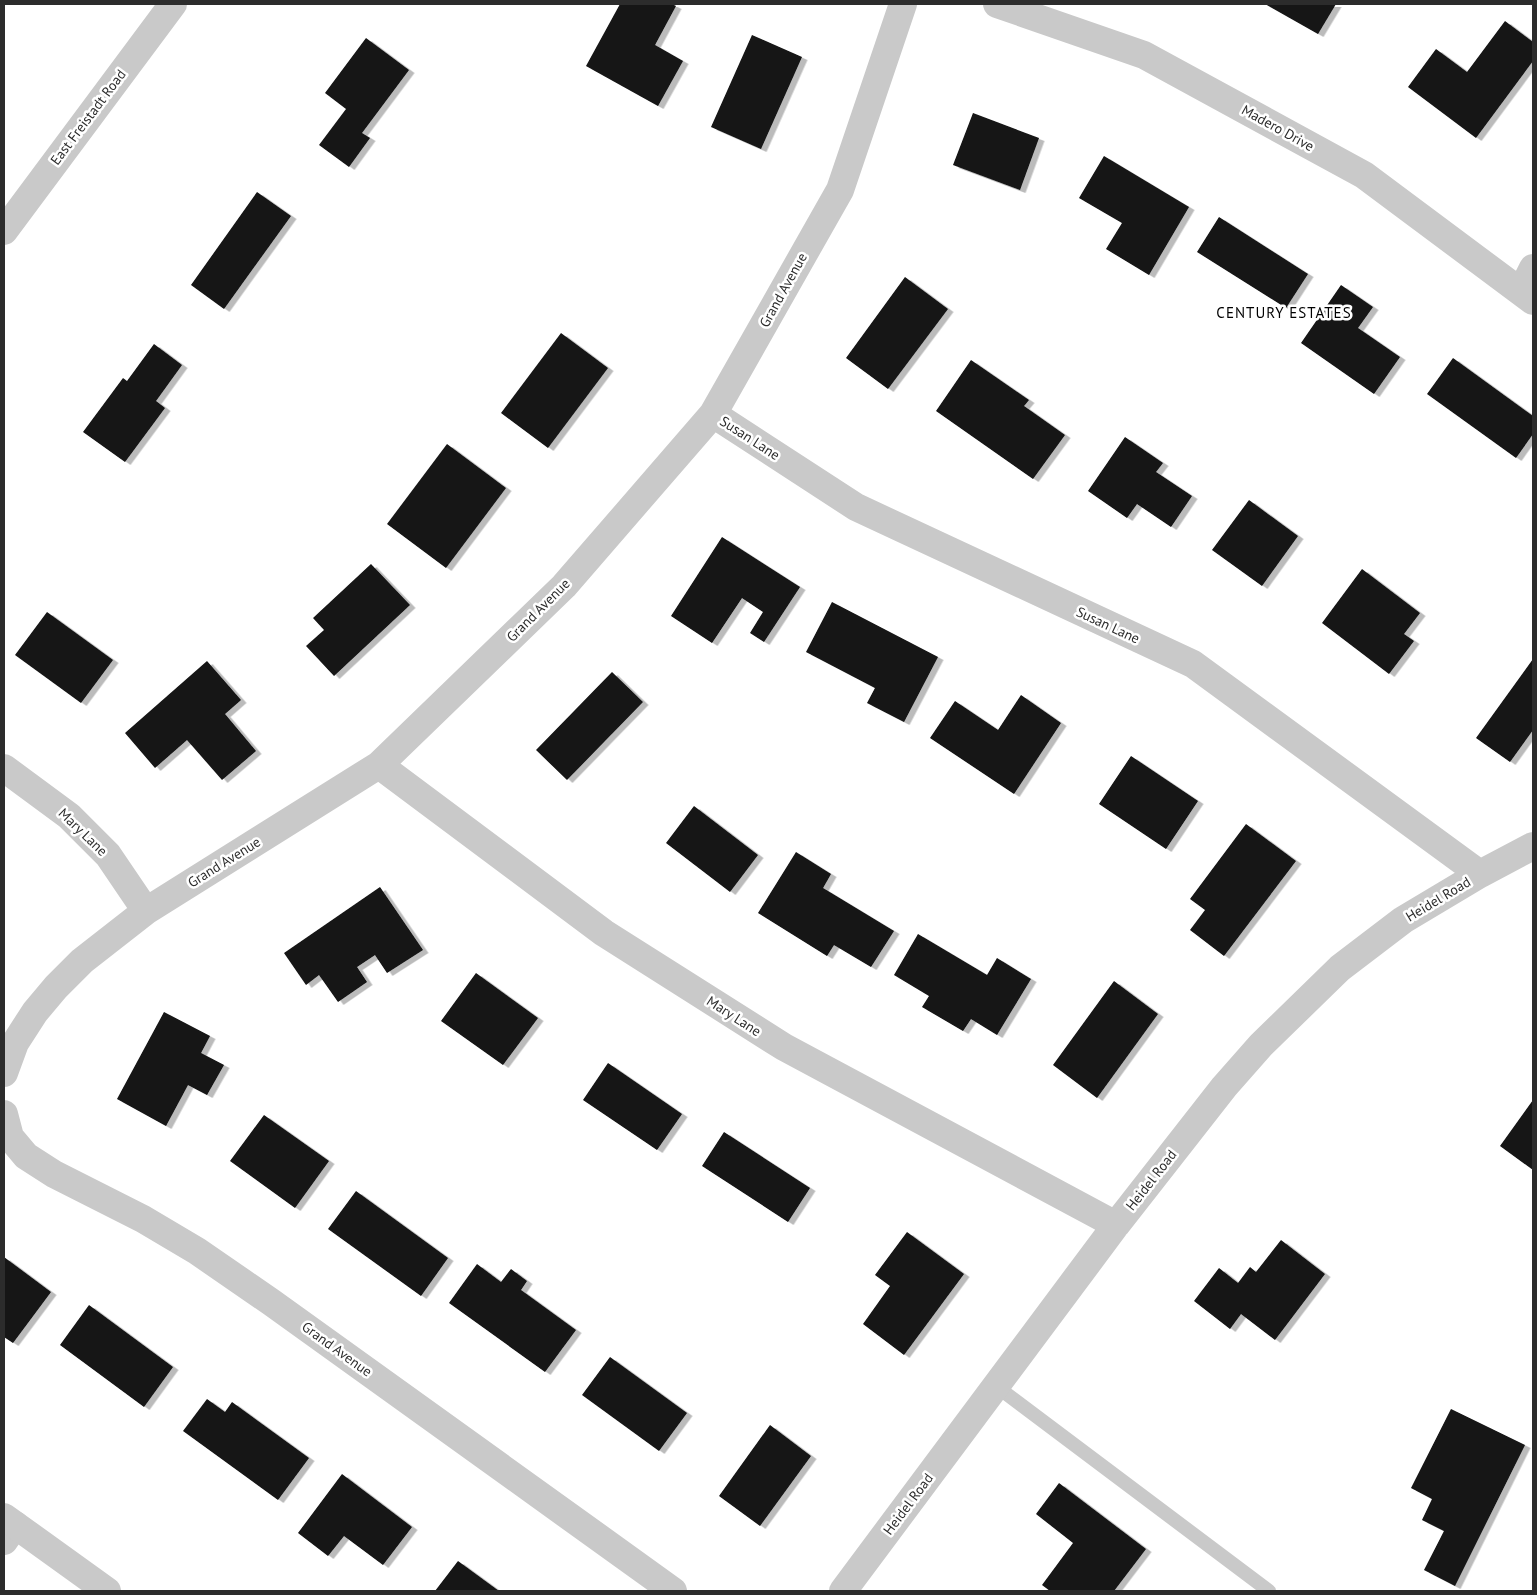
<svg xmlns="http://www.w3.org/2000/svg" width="1537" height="1595" font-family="'PT Sans',sans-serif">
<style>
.building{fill:#131313;filter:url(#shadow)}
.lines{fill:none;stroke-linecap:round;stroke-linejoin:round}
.service{stroke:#c9c9c9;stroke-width:14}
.minor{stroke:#c9c9c9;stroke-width:28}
.tertiary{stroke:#c9c9c9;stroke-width:28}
.labels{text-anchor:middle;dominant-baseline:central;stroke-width:5;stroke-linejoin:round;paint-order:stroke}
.street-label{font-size:14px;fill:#2c2c2c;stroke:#fff}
.neighbourhood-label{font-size:15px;letter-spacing:1px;fill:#000;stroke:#fff}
</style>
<defs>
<filter id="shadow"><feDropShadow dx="5.5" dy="3" stdDeviation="0" flood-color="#0004"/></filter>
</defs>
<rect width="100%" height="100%" fill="#fff"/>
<path class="building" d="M 620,4 L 672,4 L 676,6 L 655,45 L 683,61 L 658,106 L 586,66 Z
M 1265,4 L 1336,4 L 1318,34 Z
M 1505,21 L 1533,42 L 1533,61 L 1476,138 L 1408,87 L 1436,49 L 1467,72 Z
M 752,35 L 802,57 L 761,149 L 711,127 Z
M 366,38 L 409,70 L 362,133 L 370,138 L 349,167 L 319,145 L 346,109 L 325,93 Z
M 973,113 L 1039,138 L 1020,190 L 953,165 Z
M 1104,156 L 1189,207 L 1149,275 L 1106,249 L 1122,223 L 1079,198 Z
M 257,192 L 291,216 L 224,309 L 191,285 Z
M 1219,217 L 1308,274 L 1286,308 L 1197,252 Z
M 905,277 L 948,309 L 888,389 L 846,358 Z
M 1341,285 L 1373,307 L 1358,328 L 1400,357 L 1374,394 L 1301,343 Z
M 561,333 L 608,368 L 548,448 L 501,413 Z
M 154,344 L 182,365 L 156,401 L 165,408 L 125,462 L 83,432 L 123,378 L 127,381 Z
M 1453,358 L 1533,416 L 1533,434 L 1516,458 L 1427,394 Z
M 971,360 L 1029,400 L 1024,406 L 1065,435 L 1033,479 L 936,411 Z
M 1125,437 L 1163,463 L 1156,472 L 1192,496 L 1171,527 L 1137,504 L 1127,518 L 1088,491 Z
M 447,444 L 506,488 L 446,568 L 387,524 Z
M 1249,500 L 1298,536 L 1262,586 L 1212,550 Z
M 722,537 L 800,587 L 764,642 L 750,633 L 763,612 L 742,598 L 712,643 L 671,616 Z
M 371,564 L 410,605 L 334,676 L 306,646 L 324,630 L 313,618 Z
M 1362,569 L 1420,613 L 1404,634 L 1414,641 L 1389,674 L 1322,623 Z
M 832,602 L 938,657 L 904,722 L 867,703 L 875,688 L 806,652 Z
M 47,612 L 113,660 L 81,703 L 15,655 Z
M 1533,659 L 1533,730 L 1510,762 L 1476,738 Z
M 207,661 L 241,700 L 225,714 L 256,751 L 222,780 L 187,740 L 155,768 L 125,733 Z
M 612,672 L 643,702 L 567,780 L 536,750 Z
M 1021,695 L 1061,723 L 1014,794 L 930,738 L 955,701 L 998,730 Z
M 1131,756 L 1198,801 L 1166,849 L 1099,804 Z
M 694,806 L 758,855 L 730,892 L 666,843 Z
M 1246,824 L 1296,861 L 1224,956 L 1190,930 L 1205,910 L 1190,899 Z
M 796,852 L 831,874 L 823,888 L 894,931 L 871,967 L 834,945 L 827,956 L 758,913 Z
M 380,887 L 423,950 L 387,973 L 375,955 L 357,967 L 367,982 L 338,1002 L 319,975 L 306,985 L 284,953 Z
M 918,934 L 987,975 L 997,958 L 1031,979 L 997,1035 L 971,1019 L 963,1031 L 922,1007 L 929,996 L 894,975 Z
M 476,973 L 538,1018 L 503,1065 L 441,1021 Z
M 1114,981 L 1158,1014 L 1097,1098 L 1053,1065 Z
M 164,1012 L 210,1036 L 201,1053 L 224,1065 L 207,1095 L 188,1085 L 166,1126 L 117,1099 Z
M 608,1063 L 682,1114 L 657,1150 L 583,1100 Z
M 1533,1100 L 1533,1170 L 1500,1146 Z
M 264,1115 L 329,1161 L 295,1208 L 230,1161 Z
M 724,1132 L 810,1188 L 788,1222 L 702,1166 Z
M 356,1191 L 448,1258 L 421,1296 L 328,1229 Z
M 907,1232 L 964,1274 L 904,1355 L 863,1324 L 890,1286 L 875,1275 Z
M 1281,1240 L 1325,1274 L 1275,1340 L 1241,1314 L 1230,1329 L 1194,1301 L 1219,1268 L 1238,1283 L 1250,1267 L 1256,1272 Z
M 4,1257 L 51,1292 L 13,1343 L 4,1337 Z
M 477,1264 L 501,1282 L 511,1269 L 527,1281 L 521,1290 L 576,1330 L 545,1372 L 449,1303 Z
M 89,1305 L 173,1367 L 144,1407 L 60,1345 Z
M 610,1357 L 687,1413 L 659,1451 L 582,1395 Z
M 207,1399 L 225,1412 L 232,1402 L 309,1458 L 278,1500 L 183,1431 Z
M 1451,1409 L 1525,1445 L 1455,1586 L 1424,1570 L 1444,1531 L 1422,1520 L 1432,1499 L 1411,1488 Z
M 770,1425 L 811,1456 L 760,1526 L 719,1496 Z
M 342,1474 L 412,1527 L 383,1565 L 344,1536 L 328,1556 L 298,1533 Z
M 1059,1483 L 1146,1549 L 1114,1591 L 1050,1591 L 1042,1585 L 1073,1543 L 1036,1514 Z
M 458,1561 L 499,1591 L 435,1591 Z"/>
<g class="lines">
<path class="service" d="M 996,1386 L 1269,1591"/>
<path class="minor" d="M 997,4 L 1144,55 L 1364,175 L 1533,301
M 1521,292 L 1533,268
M 713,414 L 856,507 L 1193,664 L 1480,874
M 379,765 L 604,933 L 784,1047 L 1116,1225
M 4,768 L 69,816 L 108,855 L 146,911
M 4,1073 L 15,1043 L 35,1012 L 56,987 L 82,961 L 146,911 L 379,765 L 564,586 L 713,414 L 840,190 L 903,4
M 4,1114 L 10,1137 L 26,1156 L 54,1174 L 143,1219 L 197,1251 L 271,1302 L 673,1591
M 4,1541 L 15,1525
M 843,1591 L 1116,1225 L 1224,1087 L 1261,1045 L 1340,968 L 1403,920 L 1480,874 L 1533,846"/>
<path class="tertiary" d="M 4,231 L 173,4
M 4,1517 L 107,1591"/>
</g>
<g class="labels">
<g class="street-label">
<text transform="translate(88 117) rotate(-53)">East Freistadt Road</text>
<text transform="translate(1278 128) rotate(29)">Madero Drive</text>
<text transform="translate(783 290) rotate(-61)">Grand Avenue</text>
<text transform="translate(750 438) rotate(33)">Susan Lane</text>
<text transform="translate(538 610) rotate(-45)">Grand Avenue</text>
<text transform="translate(1108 625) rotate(25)">Susan Lane</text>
<text transform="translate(83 832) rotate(44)">Mary Lane</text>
<text transform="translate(224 862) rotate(-32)">Grand Avenue</text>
<text transform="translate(1438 899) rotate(-31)">Heidel Road</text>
<text transform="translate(734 1016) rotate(33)">Mary Lane</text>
<text transform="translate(1151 1180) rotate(-52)">Heidel Road</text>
<text transform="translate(337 1349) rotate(36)">Grand Avenue</text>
<text transform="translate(908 1504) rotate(-53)">Heidel Road</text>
</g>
<g class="neighbourhood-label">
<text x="1284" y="312">CENTURY ESTATES</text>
</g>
</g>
<rect width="1537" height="1595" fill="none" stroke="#2c2c2c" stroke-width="10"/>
</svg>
